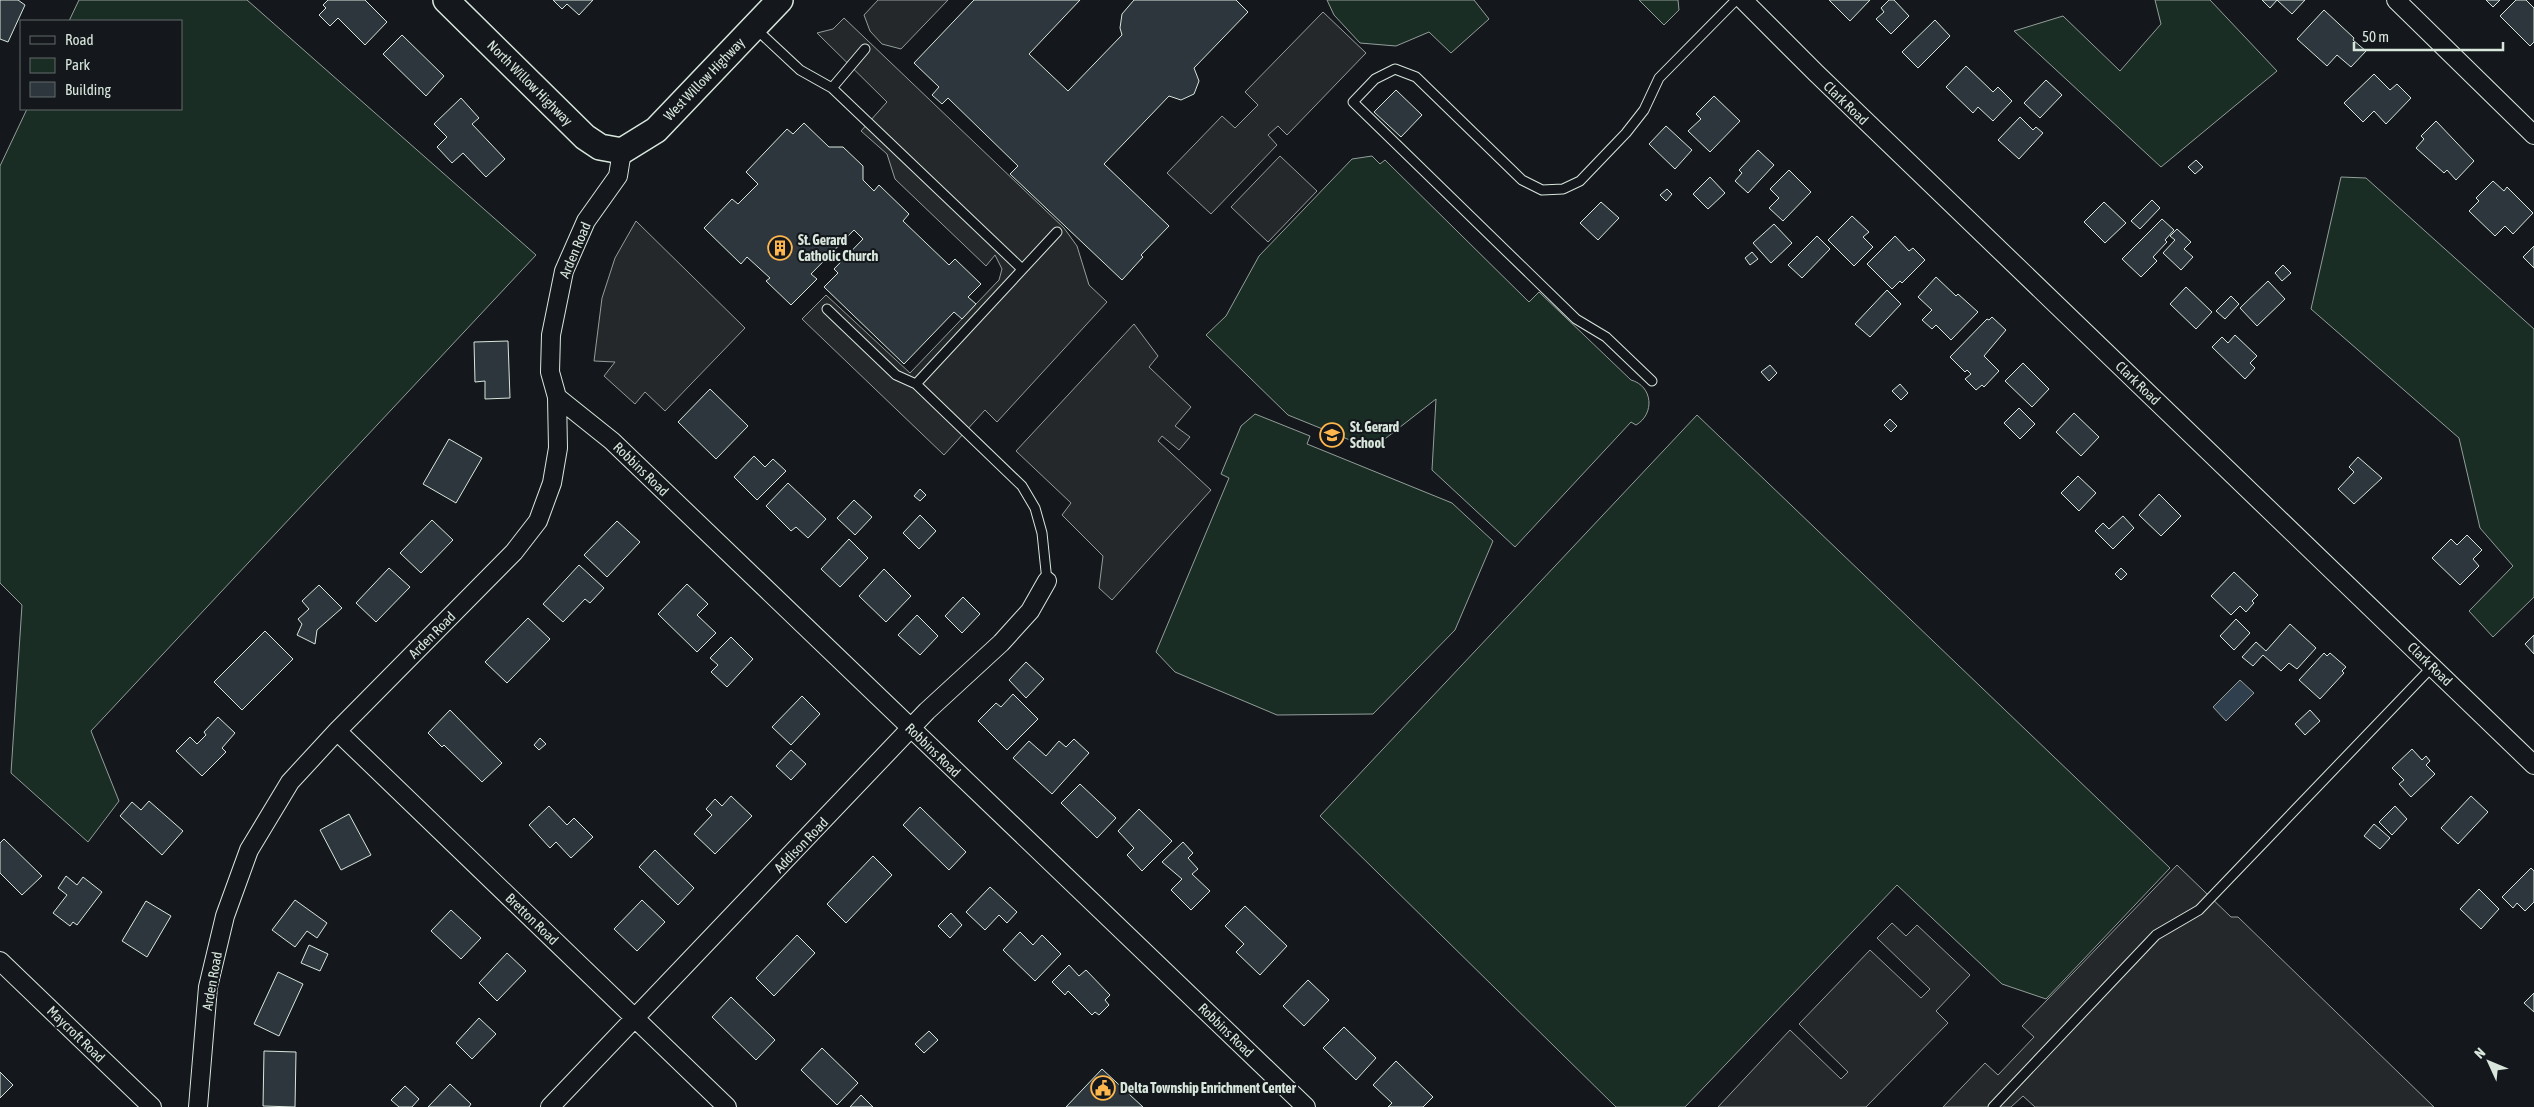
<svg xmlns="http://www.w3.org/2000/svg" width="2534" height="1107" font-family="'Asap Condensed',sans-serif">
<style>
.green{fill:#1a2d24;stroke:#939e99}
.parking{fill:#24282b;stroke:#939e99}
.water{fill:#2f3f4d;stroke:#939e99}
.building{fill:#2c363c;stroke:#d8e6dc}
.lines{fill:none;stroke-linecap:round;stroke-linejoin:round}
.lane-casing{stroke:#d8e6dc;stroke-width:11}
.street-casing{stroke:#d8e6dc;stroke-width:20}
.secondary-casing{stroke:#d8e6dc;stroke-width:28}
.lane{stroke:#14181c;stroke-width:9}
.street{stroke:#14181c;stroke-width:18}
.secondary{stroke:#14181c;stroke-width:25}
.labels{text-anchor:middle;dominant-baseline:central;stroke-width:4;stroke-linejoin:round;paint-order:stroke}
.street-label{font-size:14px;fill:#d8e6dc;stroke:#14181c}
.poi-label{font-size:14px;font-weight:bold;fill:#d8e6dc;stroke:#14181c;text-anchor:start}
</style>
<rect width="100%" height="100%" fill="#14181c"/>
<path class="green" d="M 79,0 L 247,0 L 536,255 L 91,731 L 119,801 L 88,842 L 11,773 L 22,605 L 0,583 L 0,166 L 27,109 L 181,109 L 181,21 L 69,21 Z
M 1327,0 L 1474,0 L 1489,19 L 1451,53 L 1429,32 L 1396,46 L 1360,43 L 1334,15 Z
M 1639,0 L 1678,0 L 1679,10 L 1664,25 Z
M 2155,0 L 2210,0 L 2277,71 L 2161,167 L 2014,31 L 2063,16 L 2120,71 L 2161,24 Z
M 1372,156 L 1380,164 L 1385,160 L 1529,302 L 1539,292 L 1631,380 C 1653,386 1655,414 1636,425 L 1631,422 L 1515,547 L 1432,470 L 1436,399 L 1372,449 L 1288,415 L 1206,335 L 1226,316 L 1259,256 L 1352,159 Z
M 2341,177 L 2366,178 L 2534,329 L 2534,597 L 2493,637 L 2469,611 L 2513,566 L 2480,528 L 2459,438 L 2311,309 Z
M 1255,414 L 1310,436 L 1307,444 L 1452,503 L 1493,541 L 1455,630 L 1373,714 L 1277,715 L 1175,672 L 1156,652 L 1229,478 L 1221,474 L 1241,426 Z
M 1697,415 L 2170,868 L 2046,999 L 2002,984 L 1897,885 L 1685,1107 L 1616,1107 L 1320,816 Z"/>
<path class="parking" d="M 878,0 L 948,0 L 901,49 L 882,44 L 870,31 L 864,15 Z
M 1323,12 L 1366,53 L 1287,135 L 1278,126 L 1268,135 L 1277,145 L 1211,214 L 1167,173 L 1222,116 L 1235,128 L 1258,105 L 1245,92 Z
M 844,18 L 1064,228 L 1077,246 L 1089,285 L 1107,302 L 997,422 L 985,410 L 944,455 L 802,319 L 826,295 L 910,373 L 999,280 L 1002,269 L 995,255 L 986,266 L 895,179 L 887,154 L 861,131 L 887,102 L 817,33 L 833,29 Z
M 1280,156 L 1317,191 L 1268,242 L 1231,207 Z
M 636,221 L 745,328 L 665,411 L 645,392 L 635,404 L 604,376 L 615,362 L 594,361 L 602,298 L 615,258 Z
M 1134,324 L 1158,356 L 1149,367 L 1191,407 L 1175,426 L 1190,437 L 1179,450 L 1162,436 L 1158,441 L 1211,490 L 1112,600 L 1099,588 L 1103,556 L 1062,515 L 1071,503 L 1016,451 Z
M 2177,865 L 2231,917 L 2238,917 L 2434,1107 L 2035,1107 L 2023,1096 L 2011,1107 L 1943,1107 L 1985,1063 L 1998,1075 L 2034,1037 L 2022,1026 Z
M 1892,923 L 1906,936 L 1917,925 L 1970,975 L 1936,1011 L 1948,1023 L 1866,1107 L 1718,1107 L 1790,1030 L 1841,1079 L 1848,1072 L 1799,1024 L 1870,950 L 1921,998 L 1930,989 L 1877,938 Z"/>
<path class="water" d="M 2240,680 L 2254,693 L 2226,721 L 2213,707 Z"/>
<path class="building" d="M 0,0 L 18,0 L 25,5 L 8,42 L 0,39 Z
M 328,0 L 365,0 L 387,22 L 365,45 L 338,18 L 330,26 L 319,15 L 326,8 L 323,5 Z
M 553,0 L 593,0 L 579,15 L 567,4 L 562,9 Z
M 974,0 L 1080,0 L 1029,54 L 1068,91 L 1122,35 L 1120,28 L 1122,14 L 1134,0 L 1236,0 L 1248,12 L 1194,68 L 1199,81 L 1194,94 L 1181,100 L 1169,96 L 1104,164 L 1169,226 L 1141,255 L 1143,257 L 1122,280 L 1010,174 L 1018,166 L 948,98 L 942,104 L 932,95 L 939,87 L 914,63 Z
M 1829,0 L 1870,0 L 1850,21 Z
M 1889,0 L 1894,0 L 1909,16 L 1891,34 L 1876,19 L 1884,12 L 1881,8 Z
M 2262,0 L 2305,0 L 2292,14 L 2277,0 L 2270,8 Z
M 2486,0 L 2500,0 L 2493,7 Z
M 2516,0 L 2526,0 L 2534,8 L 2534,42 L 2530,46 L 2500,16 Z
M 2324,10 L 2354,38 L 2353,40 L 2366,51 L 2351,67 L 2337,55 L 2327,66 L 2297,39 Z
M 1935,20 L 1950,36 L 1918,68 L 1902,52 Z
M 402,35 L 444,76 L 426,96 L 383,54 Z
M 1966,66 L 1993,92 L 1998,87 L 2012,101 L 1993,121 L 1978,107 L 1973,113 L 1946,87 Z
M 2374,74 L 2390,90 L 2397,84 L 2411,98 L 2386,124 L 2374,111 L 2363,122 L 2344,103 Z
M 2046,80 L 2062,95 L 2040,118 L 2024,103 Z
M 1396,90 L 1422,115 L 1401,137 L 1374,112 Z
M 1714,96 L 1740,121 L 1710,152 L 1688,131 L 1701,119 L 1696,114 Z
M 461,98 L 479,118 L 472,124 L 505,159 L 486,177 L 463,153 L 452,163 L 437,147 L 447,137 L 434,124 Z
M 2020,117 L 2033,130 L 2036,127 L 2043,133 L 2019,159 L 1998,140 Z
M 2436,121 L 2474,161 L 2456,180 L 2447,170 L 2444,173 L 2416,148 L 2424,139 L 2421,136 Z
M 804,123 L 829,147 L 843,147 L 863,166 L 863,180 L 874,191 L 879,185 L 909,214 L 903,221 L 949,265 L 955,259 L 981,284 L 968,297 L 976,304 L 962,319 L 954,312 L 904,364 L 824,287 L 838,273 L 834,269 L 863,239 L 854,230 L 811,274 L 817,279 L 791,305 L 766,281 L 770,278 L 747,257 L 741,264 L 704,228 L 732,199 L 738,204 L 758,184 L 746,172 L 787,129 L 793,134 Z
M 1666,126 L 1692,150 L 1675,169 L 1649,144 Z
M 1758,150 L 1774,165 L 1748,193 L 1735,181 L 1742,173 L 1739,170 Z
M 2196,160 L 2203,167 L 2195,174 L 2188,167 Z
M 1789,170 L 1811,192 L 1783,221 L 1769,208 L 1779,198 L 1770,189 Z
M 1710,177 L 1725,193 L 1708,209 L 1693,194 Z
M 2493,181 L 2504,191 L 2507,187 L 2533,213 L 2513,234 L 2505,226 L 2495,236 L 2469,211 L 2479,201 L 2476,198 Z
M 1667,189 L 1672,194 L 1666,201 L 1660,195 Z
M 2152,200 L 2160,208 L 2140,229 L 2131,221 Z
M 1601,202 L 1619,218 L 1598,240 L 1580,223 Z
M 2104,202 L 2126,223 L 2105,243 L 2084,222 Z
M 1852,216 L 1869,232 L 1863,237 L 1873,247 L 1854,266 L 1828,240 Z
M 2162,219 L 2174,230 L 2165,240 L 2167,242 L 2153,257 L 2157,261 L 2141,277 L 2122,259 Z
M 1774,224 L 1792,243 L 1771,263 L 1753,243 Z
M 2177,229 L 2191,242 L 2184,249 L 2193,257 L 2181,270 L 2163,253 L 2175,240 L 2170,236 Z
M 1817,236 L 1830,249 L 1802,278 L 1788,265 Z
M 1895,236 L 1909,251 L 1913,248 L 1925,260 L 1902,283 L 1900,281 L 1892,289 L 1867,264 Z
M 2534,246 L 2534,268 L 2523,257 Z
M 1752,252 L 1758,259 L 1750,265 L 1745,258 Z
M 2283,265 L 2291,273 L 2282,281 L 2275,273 Z
M 1936,277 L 1956,296 L 1958,294 L 1978,312 L 1951,340 L 1936,325 L 1932,329 L 1922,320 L 1932,310 L 1918,297 Z
M 2268,281 L 2285,299 L 2257,326 L 2240,308 Z
M 2186,287 L 2212,312 L 2196,329 L 2170,304 Z
M 1887,290 L 1901,304 L 1870,337 L 1855,324 Z
M 2231,296 L 2239,304 L 2225,319 L 2216,311 Z
M 1992,317 L 2006,330 L 1984,356 L 1999,371 L 1984,387 L 1982,385 L 1976,390 L 1965,379 L 1971,374 L 1967,370 L 1965,372 L 1950,357 L 1987,319 L 1989,320 Z
M 2235,335 L 2257,356 L 2250,363 L 2255,368 L 2245,379 L 2212,347 L 2222,337 L 2228,343 Z
M 508,341 L 510,398 L 485,399 L 485,381 L 475,382 L 474,342 Z
M 2023,363 L 2049,389 L 2032,407 L 2005,381 Z
M 1770,365 L 1777,373 L 1769,381 L 1761,372 Z
M 1900,384 L 1908,393 L 1901,400 L 1892,391 Z
M 710,389 L 748,426 L 716,459 L 678,422 Z
M 2019,408 L 2035,424 L 2020,439 L 2004,423 Z
M 2074,413 L 2099,437 L 2081,456 L 2056,432 Z
M 1890,419 L 1897,426 L 1891,432 L 1884,425 Z
M 449,439 L 482,458 L 456,503 L 423,484 Z
M 754,456 L 765,467 L 773,459 L 786,471 L 757,500 L 734,477 Z
M 2358,457 L 2382,478 L 2354,504 L 2338,489 L 2354,472 L 2349,467 Z
M 2078,476 L 2096,493 L 2079,511 L 2061,493 Z
M 788,483 L 826,519 L 808,538 L 796,527 L 791,531 L 766,506 Z
M 920,489 L 926,495 L 920,501 L 914,496 Z
M 2159,494 L 2181,516 L 2161,536 L 2139,515 Z
M 854,500 L 872,517 L 855,535 L 837,518 Z
M 920,515 L 936,531 L 919,549 L 903,533 Z
M 2123,516 L 2134,528 L 2113,549 L 2095,531 L 2103,523 L 2109,529 Z
M 432,520 L 453,540 L 421,573 L 400,553 Z
M 617,521 L 640,542 L 607,577 L 584,555 Z
M 2467,535 L 2482,550 L 2473,559 L 2479,566 L 2460,585 L 2432,558 L 2451,539 L 2457,545 Z
M 849,539 L 868,558 L 840,587 L 821,569 Z
M 579,565 L 604,588 L 590,603 L 585,599 L 563,622 L 543,604 Z
M 389,568 L 410,587 L 376,622 L 356,603 Z
M 2121,568 L 2127,574 L 2121,580 L 2115,574 Z
M 884,569 L 911,596 L 886,622 L 859,596 Z
M 2234,572 L 2258,595 L 2252,601 L 2254,603 L 2246,612 L 2240,606 L 2231,615 L 2211,596 Z
M 687,584 L 708,604 L 697,615 L 716,633 L 697,652 L 658,614 Z
M 319,585 L 342,608 L 317,630 L 315,644 L 297,635 L 302,624 L 298,619 L 309,609 L 302,601 Z
M 963,597 L 980,614 L 962,633 L 945,616 Z
M 917,615 L 938,636 L 920,655 L 898,635 Z
M 528,618 L 550,639 L 507,683 L 485,662 Z
M 2236,619 L 2250,633 L 2234,650 L 2220,636 Z
M 2290,624 L 2316,648 L 2297,669 L 2289,663 L 2281,671 L 2263,655 L 2253,666 L 2242,657 L 2256,642 L 2266,651 Z
M 265,631 L 293,659 L 242,710 L 214,682 Z
M 2534,635 L 2534,654 L 2525,644 Z
M 731,637 L 753,659 L 727,687 L 711,672 L 718,665 L 710,658 Z
M 2324,653 L 2327,656 L 2330,653 L 2346,667 L 2342,671 L 2344,673 L 2320,699 L 2299,680 Z
M 1026,662 L 1044,679 L 1026,698 L 1009,680 Z
M 1013,694 L 1038,719 L 1007,750 L 978,721 L 996,703 L 1001,707 Z
M 802,696 L 820,714 L 791,745 L 772,727 Z
M 450,710 L 502,763 L 482,782 L 444,745 L 442,747 L 428,733 Z
M 2310,710 L 2320,721 L 2305,735 L 2295,724 Z
M 218,717 L 235,733 L 222,748 L 226,752 L 202,776 L 176,751 L 190,737 L 197,744 L 206,735 L 204,732 Z
M 540,738 L 546,744 L 539,750 L 534,745 Z
M 1074,739 L 1089,753 L 1052,794 L 1013,758 L 1029,741 L 1046,756 L 1059,741 L 1066,747 Z
M 2412,749 L 2422,760 L 2426,756 L 2430,761 L 2426,765 L 2435,774 L 2411,797 L 2399,784 L 2404,780 L 2392,768 Z
M 791,750 L 806,764 L 791,780 L 776,766 Z
M 1080,784 L 1116,818 L 1097,838 L 1061,803 Z
M 731,796 L 752,816 L 715,854 L 694,834 L 712,815 L 706,809 L 715,799 L 722,806 Z
M 2471,796 L 2488,812 L 2458,844 L 2441,828 Z
M 149,801 L 183,831 L 162,855 L 120,816 L 132,802 L 141,810 Z
M 549,806 L 567,825 L 574,818 L 593,837 L 571,858 L 556,842 L 550,848 L 529,825 Z
M 2395,806 L 2407,819 L 2392,835 L 2379,822 Z
M 920,807 L 966,852 L 949,870 L 903,825 Z
M 1139,809 L 1172,841 L 1142,871 L 1127,855 L 1134,848 L 1118,831 Z
M 349,814 L 371,855 L 341,870 L 320,830 Z
M 2374,824 L 2390,838 L 2380,849 L 2364,836 Z
M 4,839 L 42,876 L 22,895 L 0,873 L 0,843 Z
M 1183,842 L 1193,853 L 1188,858 L 1198,869 L 1192,874 L 1210,891 L 1191,910 L 1171,890 L 1182,879 L 1162,862 Z
M 655,850 L 694,888 L 678,905 L 639,867 Z
M 873,856 L 892,875 L 846,923 L 827,904 Z
M 2531,868 L 2534,871 L 2534,902 L 2525,911 L 2517,903 L 2513,908 L 2502,897 Z
M 66,876 L 77,885 L 83,877 L 102,892 L 77,925 L 73,922 L 70,926 L 53,913 L 67,895 L 58,888 Z
M 990,887 L 1017,912 L 1007,923 L 999,915 L 985,930 L 966,912 Z
M 2479,889 L 2499,909 L 2481,929 L 2460,909 Z
M 295,900 L 327,923 L 317,938 L 307,931 L 295,947 L 272,930 Z
M 642,900 L 665,922 L 637,951 L 614,929 Z
M 146,901 L 171,916 L 147,957 L 122,941 Z
M 1245,906 L 1287,946 L 1260,975 L 1236,952 L 1244,944 L 1225,926 Z
M 451,910 L 481,938 L 461,959 L 431,931 Z
M 951,913 L 962,925 L 950,938 L 938,926 Z
M 1020,932 L 1033,945 L 1042,935 L 1061,954 L 1035,981 L 1003,950 Z
M 797,935 L 815,953 L 774,996 L 756,978 Z
M 309,945 L 328,954 L 320,971 L 301,963 Z
M 507,953 L 526,971 L 497,1001 L 479,983 Z
M 1069,965 L 1079,976 L 1086,970 L 1110,995 L 1105,1000 L 1109,1005 L 1099,1015 L 1095,1012 L 1092,1015 L 1068,991 L 1065,995 L 1052,982 Z
M 278,972 L 303,984 L 279,1036 L 254,1024 Z
M 1308,980 L 1329,1000 L 1304,1026 L 1283,1006 Z
M 2534,993 L 2534,1012 L 2524,1003 Z
M 731,997 L 775,1040 L 756,1060 L 712,1017 Z
M 479,1018 L 496,1034 L 472,1059 L 456,1043 Z
M 1344,1027 L 1376,1058 L 1356,1080 L 1323,1048 Z
M 929,1031 L 938,1040 L 924,1053 L 915,1044 Z
M 822,1048 L 858,1083 L 837,1105 L 801,1070 Z
M 264,1051 L 296,1052 L 295,1107 L 263,1106 Z
M 1396,1061 L 1433,1097 L 1423,1107 L 1388,1107 L 1392,1103 L 1373,1085 Z
M 1102,1069 L 1143,1107 L 1066,1107 Z
M 0,1072 L 13,1085 L 0,1098 Z
M 450,1084 L 471,1104 L 469,1107 L 428,1107 Z
M 405,1086 L 419,1099 L 412,1107 L 399,1107 L 391,1100 Z
M 861,1095 L 873,1107 L 850,1107 Z"/>
<g class="lines">
<g class="lane-casing">
<path id="lane" d="M 756,29 L 800,70 L 832,88 L 1022,269
M 832,88 L 865,49
M 827,309 L 896,375 L 916,384
M 1652,381 L 1606,337 L 1576,319 L 1353,102 L 1375,79 L 1395,69 L 1416,77 L 1522,180 L 1542,190 L 1563,189 L 1580,181 L 1626,133 L 1644,110 L 1659,78 L 1736,0
M 1047,581 L 1042,533 L 1035,508 L 1022,486 L 916,384 L 1057,232
M 1993,1107 L 2156,935 L 2199,910 L 2432,667"/>
</g>
<g class="street-casing">
<path id="street" d="M 1743,0 L 1816,73 L 2534,765
M 2396,0 L 2534,135
M 557,397 L 612,441 L 1306,1107
M 337,731 L 727,1107
M 0,961 L 152,1107
M 198,1107 L 208,987 L 225,916 L 249,850 L 290,782 L 337,731 L 514,552 L 538,521 L 552,483 L 558,448 L 557,397 L 550,372 L 551,335 L 564,271 L 586,221 L 618,176 L 622,151
M 550,1107 L 927,711 L 1001,643 L 1030,611 L 1047,581"/>
</g>
<g class="secondary-casing">
<path id="secondary" d="M 446,0 L 585,137 L 600,147 L 622,151 L 656,130 L 780,0"/>
</g>
<use href="#lane" class="lane"/>
<use href="#street" class="street"/>
<use href="#secondary" class="secondary"/>
</g>
<defs>
<g id="building-ring" transform="scale(1.25)"><circle r="9.5" fill="#14181c" stroke="#ffb74d" stroke-width="1.5"/><path d="M-4-6H4V6H1V3H-1V6H-4ZM-2.5-4.3h1.7v1.8h-1.7ZM.8-4.3h1.7v1.8H.8ZM-2.5-1h1.7V.8h-1.7ZM.8-1h1.7V.8H.8Z" fill="#ffb74d"/></g>
<g id="school-ring" transform="scale(1.25)"><circle r="9.5" fill="#14181c" stroke="#ffb74d" stroke-width="1.5"/><path d="M0-5L7-2L0 1L-7-2ZM-4 1L0 2.5L4 1V4Q0 6-4 4Z" fill="#ffb74d"/></g>
<g id="civic-ring" transform="scale(1.25)"><circle r="9.5" fill="#14181c" stroke="#ffb74d" stroke-width="1.5"/><path d="M-.6-6.5H3V-4.5H.6V-3L4-1V1h2V6H-6V1h2V-1L-.6-3ZM-1.2 2.5V6h2.4V2.5Z" fill="#ffb74d"/></g>
</defs>
<g fill-rule="evenodd">
<use href="#building-ring" x="780" y="248"/>
<use href="#school-ring" x="1332" y="435"/>
<use href="#civic-ring" x="1103" y="1088"/>
</g>
<g class="labels">
<g class="street-label">
<text transform="translate(704 79) rotate(-46)">West Willow Highway</text>
<text transform="translate(530 83) rotate(45)">North Willow Highway</text>
<text transform="translate(1846 103) rotate(44)">Clark Road</text>
<text transform="translate(575 250) rotate(-67)">Arden Road</text>
<text transform="translate(2138 383) rotate(44)">Clark Road</text>
<text transform="translate(641 469) rotate(44)">Robbins Road</text>
<text transform="translate(432 635) rotate(-45)">Arden Road</text>
<text transform="translate(2430 664) rotate(44)">Clark Road</text>
<text transform="translate(933 750) rotate(44)">Robbins Road</text>
<text transform="translate(801 845) rotate(-46)">Addison Road</text>
<text transform="translate(532 919) rotate(44)">Bretton Road</text>
<text transform="translate(212 981) rotate(-80)">Arden Road</text>
<text transform="translate(1226 1030) rotate(44)">Robbins Road</text>
<text transform="translate(76 1034) rotate(44)">Maycroft Road</text>
</g>
<g class="poi-label">
<text x="798" y="240">St. Gerard<tspan x="798" dy="16">Catholic Church</tspan></text>
<text x="1350" y="427">St. Gerard<tspan x="1350" dy="16">School</tspan></text>
<text x="1120" y="1088">Delta Township Enrichment Center</text>
</g>
</g>
<rect x="20" y="20" width="162" height="90" fill="#14181c" stroke="#626a69"/>
<rect x="30" y="36" width="25" height="8" fill="#14181c" stroke="#626a69"/>
<text x="65" y="45" font-size="15" fill="#d8e6dc">Road</text>
<rect x="30" y="58" width="25" height="15" fill="#1a2d24" stroke="#626a69"/>
<text x="65" y="70" font-size="15" fill="#d8e6dc">Park</text>
<rect x="30" y="82" width="25" height="15" fill="#2c363c" stroke="#626a69"/>
<text x="65" y="95" font-size="15" fill="#d8e6dc">Building</text>
<g transform="translate(2489 1062) rotate(314)" stroke="#14181c" stroke-width="4" paint-order="stroke">
<path d="M0-4L9 19L0 12L-9 19Z" fill="#d8e6dc"/>
<text y="-8" font-size="14" font-weight="bold" text-anchor="middle" fill="#d8e6dc">N</text>
</g>
<path d="M2354 42v8h149v-8" fill="none" stroke="#d8e6dc" stroke-width="2.5"/>
<text x="2362" y="42" font-size="15" fill="#d8e6dc" stroke="#14181c" stroke-width="4" paint-order="stroke">50 m</text>
</svg>
